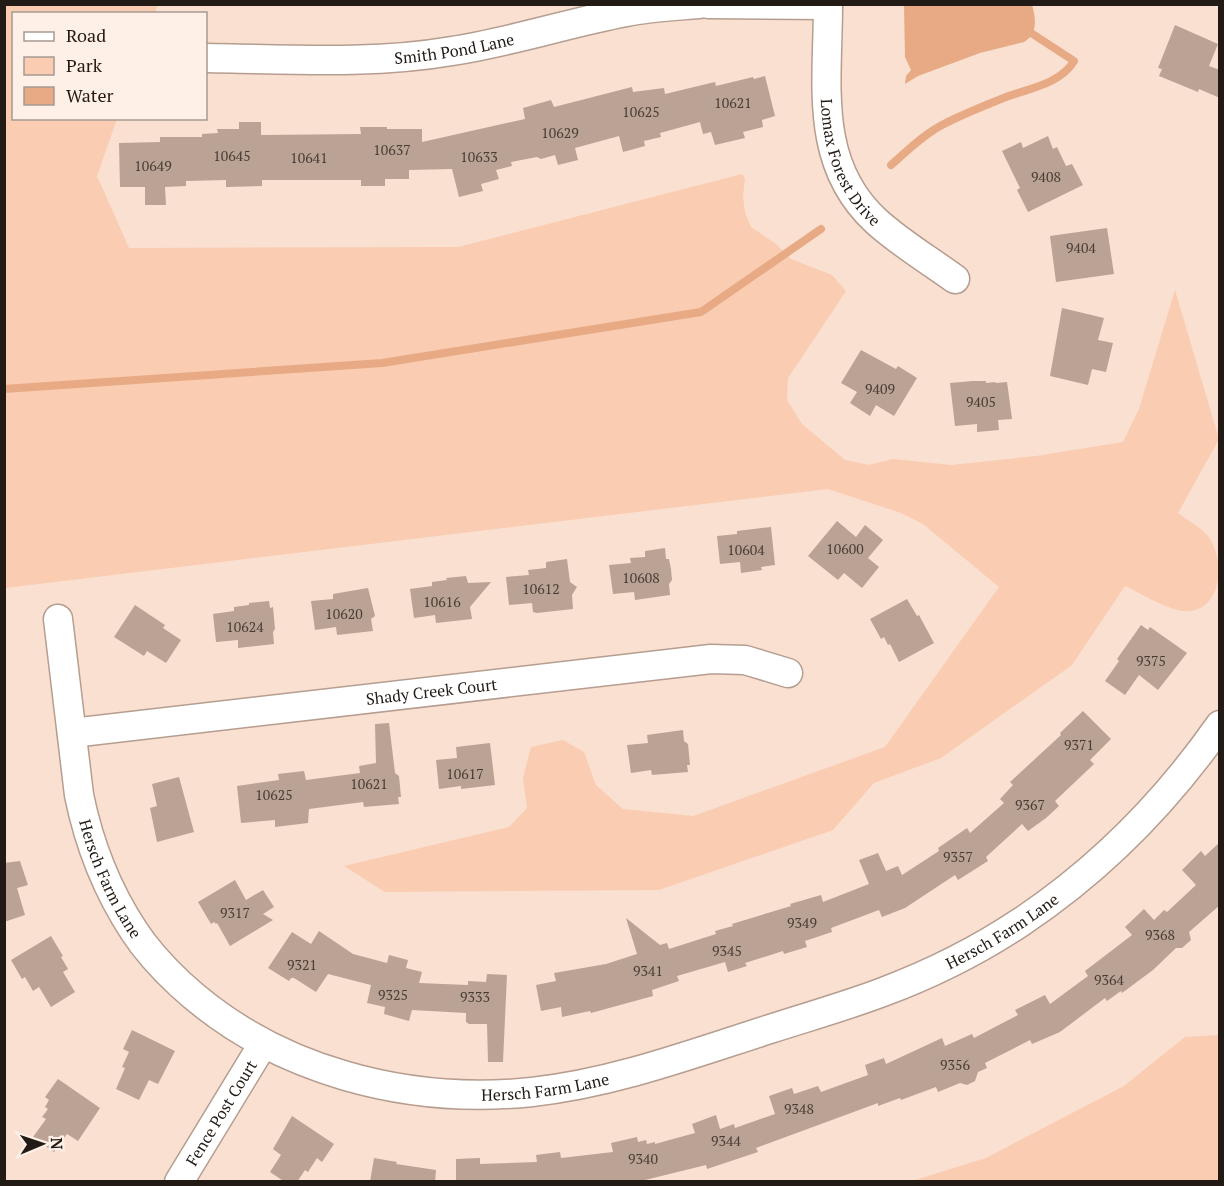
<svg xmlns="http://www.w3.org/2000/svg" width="1224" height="1186" font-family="'PT Serif',serif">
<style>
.green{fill:#faccb1}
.water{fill:#e7aa85}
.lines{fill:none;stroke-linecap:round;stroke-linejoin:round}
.stream{stroke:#e7aa85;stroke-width:8}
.building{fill:#baa295}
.minor-casing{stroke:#b59d90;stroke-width:31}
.minor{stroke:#fff;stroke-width:28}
.labels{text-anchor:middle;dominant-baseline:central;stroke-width:6;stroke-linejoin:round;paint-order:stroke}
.number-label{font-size:14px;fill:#483c34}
.street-label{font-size:16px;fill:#221a14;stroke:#feefe7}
</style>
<rect width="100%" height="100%" fill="#f9e0d1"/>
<path class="green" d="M 4,5 L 158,5 L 155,13 L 14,14 L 14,118 L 117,119 L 97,176 L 129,248 L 458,247 L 742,174 L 745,179 L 743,196 L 745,213 L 751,227 L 776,244 L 791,259 L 832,275 L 846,291 L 788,378 L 787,400 L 802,424 L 845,460 L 869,465 L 893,459 L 951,465 L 1036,456 L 1123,442 L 1139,409 L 1175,290 L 1219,439 L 1178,513 C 1187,520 1200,527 1208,536 C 1224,557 1224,607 1190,611 C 1171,613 1143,594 1125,586 L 1072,665 L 941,758 L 874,783 L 833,830 L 659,890 L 385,892 L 344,866 L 509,827 L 527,808 L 523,778 L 531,747 L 563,740 L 584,752 L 596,785 L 623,809 L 693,816 L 885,747 L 999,587 L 923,524 L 901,513 L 828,489 L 5,588 Z
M 1219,1035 L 1219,1181 L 912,1181 L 986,1158 L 1124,1086 L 1185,1037 Z"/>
<path class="water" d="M 904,5 L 1032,5 C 1036,18 1038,34 1024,42 L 980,53 L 918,76 L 905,84 L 906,76 L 911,70 L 905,57 Z"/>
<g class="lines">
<path class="stream" d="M 891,165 C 907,151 923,135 942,125 C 961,115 981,107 1001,99 C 1025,89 1060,85 1074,61 L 1025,29
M 4,389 L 382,363 L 701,312 L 821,229"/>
</g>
<path class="building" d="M 1175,25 L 1218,44 L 1209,66 L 1220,70 L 1220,98 L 1199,89 L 1198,92 L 1159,76 L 1162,69 L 1158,68 Z
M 765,76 L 775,116 L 762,120 L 763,127 L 743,132 L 745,138 L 715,145 L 711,132 L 703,134 L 700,122 L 660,133 L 661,137 L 644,141 L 645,146 L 623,152 L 619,136 L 575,148 L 578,160 L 558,165 L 555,155 L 541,159 L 537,157 L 511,162 L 512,166 L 496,170 L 499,179 L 481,184 L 483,191 L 459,197 L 452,169 L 409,170 L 409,179 L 385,179 L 385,186 L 361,186 L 361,180 L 262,180 L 262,186 L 226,187 L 226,180 L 186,181 L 186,186 L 165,187 L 166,205 L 145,205 L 145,187 L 120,187 L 119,143 L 160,142 L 160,137 L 202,137 L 202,134 L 218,133 L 217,129 L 239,129 L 239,122 L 261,122 L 261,135 L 361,134 L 360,127 L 387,127 L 387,129 L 422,129 L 422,142 L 525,119 L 523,108 L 551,100 L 554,107 L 632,87 L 633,92 L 664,88 L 665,94 L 715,82 L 716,86 L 753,77 L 754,79 Z
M 1048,136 L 1053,149 L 1057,147 L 1066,166 L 1072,164 L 1083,185 L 1028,212 L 1017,190 L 1020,188 L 1002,151 L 1021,142 L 1023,148 Z
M 1107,228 L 1114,274 L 1056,282 L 1050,236 Z
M 1062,308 L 1104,318 L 1098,340 L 1113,343 L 1106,372 L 1092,369 L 1088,385 L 1050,376 Z
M 861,350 L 896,369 L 898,366 L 917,378 L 894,416 L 876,405 L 870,416 L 850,403 L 857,392 L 841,383 Z
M 973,381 L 986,381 L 986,383 L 995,382 L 996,383 L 1007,382 L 1012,419 L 998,420 L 999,430 L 977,432 L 977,424 L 955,426 L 950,383 Z
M 837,521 L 856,537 L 865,525 L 883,540 L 868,558 L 879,567 L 862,588 L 844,573 L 838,580 L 808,556 Z
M 771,527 L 775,565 L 761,567 L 762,570 L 741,573 L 740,562 L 720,564 L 717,536 L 737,534 L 737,531 Z
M 665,548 L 666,559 L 669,559 L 671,569 L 672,580 L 669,584 L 670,595 L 635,600 L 634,592 L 613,594 L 609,565 L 631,563 L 630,558 L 645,557 L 645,551 Z
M 567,559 L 570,582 L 577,587 L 572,595 L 573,609 L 537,613 L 533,612 L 532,603 L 509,605 L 506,577 L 529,575 L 528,570 L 546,568 L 546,562 Z
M 466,576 L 468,583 L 491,582 L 470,607 L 472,619 L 436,623 L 435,615 L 414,618 L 410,589 L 432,586 L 432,582 L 447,580 L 446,578 Z
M 368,588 L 375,616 L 371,619 L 373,631 L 337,635 L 336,627 L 315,630 L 311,601 L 333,599 L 333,594 Z
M 907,599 L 917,616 L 919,615 L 934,643 L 899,662 L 890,644 L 888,645 L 884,637 L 881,639 L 870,619 Z
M 269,601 L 270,608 L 273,607 L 275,629 L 273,632 L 274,644 L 238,648 L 238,640 L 216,642 L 213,614 L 234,611 L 234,607 L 249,605 L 249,603 Z
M 135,605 L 165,625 L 163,628 L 181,640 L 166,663 L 147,651 L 144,656 L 114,637 Z
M 1141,625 L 1148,630 L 1150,627 L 1187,653 L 1158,690 L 1139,675 L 1125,695 L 1105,681 L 1119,661 L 1117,659 Z
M 1083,711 L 1111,739 L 1090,760 L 1094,764 L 1055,801 L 1059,806 L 1046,818 L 1028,831 L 1022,824 L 986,857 L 988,861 L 958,880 L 955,875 L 905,908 L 882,917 L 879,910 L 831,928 L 832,932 L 805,941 L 807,947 L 784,954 L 783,951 L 745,963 L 747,966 L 728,972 L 725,962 L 677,976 L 679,981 L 652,990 L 653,996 L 591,1013 L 590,1011 L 562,1017 L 561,1007 L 541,1011 L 536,985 L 556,981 L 554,973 L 606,964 L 637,954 L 626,918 L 660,945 L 667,943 L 669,949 L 716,934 L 715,931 L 733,926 L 732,924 L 791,906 L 790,904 L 821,895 L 823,902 L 869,884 L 859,860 L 878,853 L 886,871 L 898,866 L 902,875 L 939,851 L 938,848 L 967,828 L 970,833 L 1004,803 L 1000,799 L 1013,785 L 1010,782 L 1061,735 L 1060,733 Z
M 389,723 L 395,773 L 399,776 L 401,797 L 398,797 L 399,804 L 364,807 L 363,802 L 309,809 L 308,823 L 275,827 L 275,820 L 241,823 L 237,786 L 279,780 L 278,774 L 304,771 L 306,780 L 360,773 L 359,766 L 376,763 L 375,724 Z
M 683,730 L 684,741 L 688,744 L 690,765 L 687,765 L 688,772 L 652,775 L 651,770 L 631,773 L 627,745 L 648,743 L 647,735 Z
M 490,743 L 495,785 L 461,789 L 461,786 L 439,789 L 436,760 L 457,758 L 456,747 Z
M 179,777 L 194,832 L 157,842 L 150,808 L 157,806 L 152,784 Z
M 1220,842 L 1220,905 L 1189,932 L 1191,940 L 1182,948 L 1176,948 L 1153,970 L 1122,993 L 1121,991 L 1107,1001 L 1105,998 L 1060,1032 L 1032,1044 L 1030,1040 L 985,1063 L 987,1068 L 978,1072 L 975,1081 L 967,1085 L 960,1083 L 938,1092 L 936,1087 L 901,1100 L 900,1098 L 878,1106 L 878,1103 L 756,1148 L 758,1152 L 707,1169 L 706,1165 L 637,1182 L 456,1182 L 456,1159 L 480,1158 L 480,1164 L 537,1162 L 536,1155 L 560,1152 L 561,1158 L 613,1152 L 611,1143 L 637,1137 L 638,1142 L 646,1140 L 647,1144 L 655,1142 L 655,1144 L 695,1133 L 692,1124 L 716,1115 L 720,1129 L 734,1124 L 735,1128 L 775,1114 L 769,1096 L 792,1088 L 794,1094 L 818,1086 L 821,1092 L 868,1075 L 865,1065 L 884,1058 L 886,1064 L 942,1038 L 945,1046 L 972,1034 L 974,1038 L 1018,1015 L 1015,1010 L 1045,995 L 1050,1004 L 1088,976 L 1085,971 L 1132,935 L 1125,927 L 1144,909 L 1154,920 L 1164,910 L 1167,912 L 1196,885 L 1182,870 L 1201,851 L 1205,856 Z
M 20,861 L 28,885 L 17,888 L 25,915 L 4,922 L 4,863 Z
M 235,880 L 246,900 L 263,890 L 274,907 L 263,914 L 273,920 L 230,946 L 217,923 L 216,924 L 214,922 L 211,924 L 198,902 Z
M 319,931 L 353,954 L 387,963 L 389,955 L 408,960 L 406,968 L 422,972 L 419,983 L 468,985 L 468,981 L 486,982 L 487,974 L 507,975 L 503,1062 L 488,1062 L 487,1024 L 469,1024 L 466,1022 L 466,1013 L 412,1010 L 409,1021 L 384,1014 L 385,1007 L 367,1003 L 371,985 L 328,974 L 316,992 L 294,978 L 291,978 L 289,981 L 268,968 L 292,932 L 311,944 Z
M 51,936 L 63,956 L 61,957 L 68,969 L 63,972 L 75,992 L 51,1007 L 39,987 L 33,991 L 25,977 L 22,979 L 11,960 Z
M 132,1030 L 175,1051 L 158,1084 L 149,1080 L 139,1100 L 116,1089 L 125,1068 L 122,1067 L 129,1052 L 123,1049 Z
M 58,1079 L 100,1108 L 78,1141 L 67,1134 L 54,1152 L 33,1137 L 46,1119 L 42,1117 L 48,1109 L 45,1107 L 49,1100 L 45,1097 Z
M 292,1116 L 334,1144 L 322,1162 L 317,1158 L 308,1172 L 305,1170 L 297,1182 L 285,1182 L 270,1172 L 281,1155 L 273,1149 Z
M 374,1158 L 397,1162 L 396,1164 L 436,1170 L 435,1182 L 370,1182 Z"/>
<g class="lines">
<g class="minor-casing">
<g id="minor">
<path d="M 708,4 L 828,5"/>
<path id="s1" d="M 828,4 C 828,83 813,163 876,221 C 900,243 929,260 955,279"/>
<path id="s2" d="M 206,58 C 287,59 371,65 452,51 C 511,42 568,23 626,12 C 650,7 675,6 699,4"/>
<path id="s3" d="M 58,619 L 79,795 C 89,844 107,890 134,931 C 147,951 164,969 180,984 C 274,1071 407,1105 532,1092 C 614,1083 692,1054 770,1029 C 807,1017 846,1006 883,992 C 931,974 979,950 1021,922 C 1099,870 1166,802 1220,725"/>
<path id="s4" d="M 72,733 L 711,659 L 745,660 L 788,673"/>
<path id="s5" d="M 179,1182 L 263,1044"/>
</g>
</g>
<use href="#minor" class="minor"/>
</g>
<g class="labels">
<g class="number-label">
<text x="733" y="102">10621</text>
<text x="641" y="111">10625</text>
<text x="560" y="132">10629</text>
<text x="392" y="149">10637</text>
<text x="232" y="155">10645</text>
<text x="479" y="156">10633</text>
<text x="309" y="157">10641</text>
<text x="153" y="165">10649</text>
<text x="1046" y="176">9408</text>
<text x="1081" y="247">9404</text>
<text x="880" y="388">9409</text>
<text x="981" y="401">9405</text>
<text x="845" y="548">10600</text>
<text x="746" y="549">10604</text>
<text x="641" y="577">10608</text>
<text x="541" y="588">10612</text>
<text x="442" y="601">10616</text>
<text x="344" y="613">10620</text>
<text x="245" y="626">10624</text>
<text x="1151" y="660">9375</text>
<text x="1079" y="744">9371</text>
<text x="465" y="773">10617</text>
<text x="369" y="783">10621</text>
<text x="274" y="794">10625</text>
<text x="1030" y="804">9367</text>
<text x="958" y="856">9357</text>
<text x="235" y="912">9317</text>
<text x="802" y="922">9349</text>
<text x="1160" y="934">9368</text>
<text x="727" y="950">9345</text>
<text x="302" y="964">9321</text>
<text x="648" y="970">9341</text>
<text x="1109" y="979">9364</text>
<text x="393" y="994">9325</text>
<text x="475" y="996">9333</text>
<text x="955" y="1064">9356</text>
<text x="799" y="1108">9348</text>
<text x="726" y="1140">9344</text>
<text x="643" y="1158">9340</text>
</g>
<g class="street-label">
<text stroke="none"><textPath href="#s2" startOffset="249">Smith Pond Lane</textPath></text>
<text stroke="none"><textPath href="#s1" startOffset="164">Lomax Forest Drive</textPath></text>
<text stroke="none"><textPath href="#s4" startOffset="362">Shady Creek Court</textPath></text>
<text stroke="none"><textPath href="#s3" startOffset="267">Hersch Farm Lane</textPath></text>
<text stroke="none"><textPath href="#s3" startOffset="1274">Hersch Farm Lane</textPath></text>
<text stroke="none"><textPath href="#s3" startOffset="788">Hersch Farm Lane</textPath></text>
<text stroke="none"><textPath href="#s5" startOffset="81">Fence Post Court</textPath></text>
</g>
</g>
<rect width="1224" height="1186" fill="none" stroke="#221a14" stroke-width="12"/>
<rect x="12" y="12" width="195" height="108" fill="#feefe7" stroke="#a69a93" stroke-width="1.5"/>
<rect x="24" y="32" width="30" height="9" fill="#ffffff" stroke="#a69a93" stroke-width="1.5"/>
<text x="66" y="42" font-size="18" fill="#221a14">Road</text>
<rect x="24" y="57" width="30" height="18" fill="#faccb1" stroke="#a69a93" stroke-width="1.5"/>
<text x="66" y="72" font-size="18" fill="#221a14">Park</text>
<rect x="24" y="87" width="30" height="18" fill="#e7aa85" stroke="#a69a93" stroke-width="1.5"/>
<text x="66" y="102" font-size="18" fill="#221a14">Water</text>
<g transform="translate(42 1144) rotate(88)" stroke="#feefe7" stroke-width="4.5" paint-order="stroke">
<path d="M0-4.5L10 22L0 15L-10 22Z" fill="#221a14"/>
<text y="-9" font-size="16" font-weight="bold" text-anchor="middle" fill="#221a14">N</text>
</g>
</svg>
